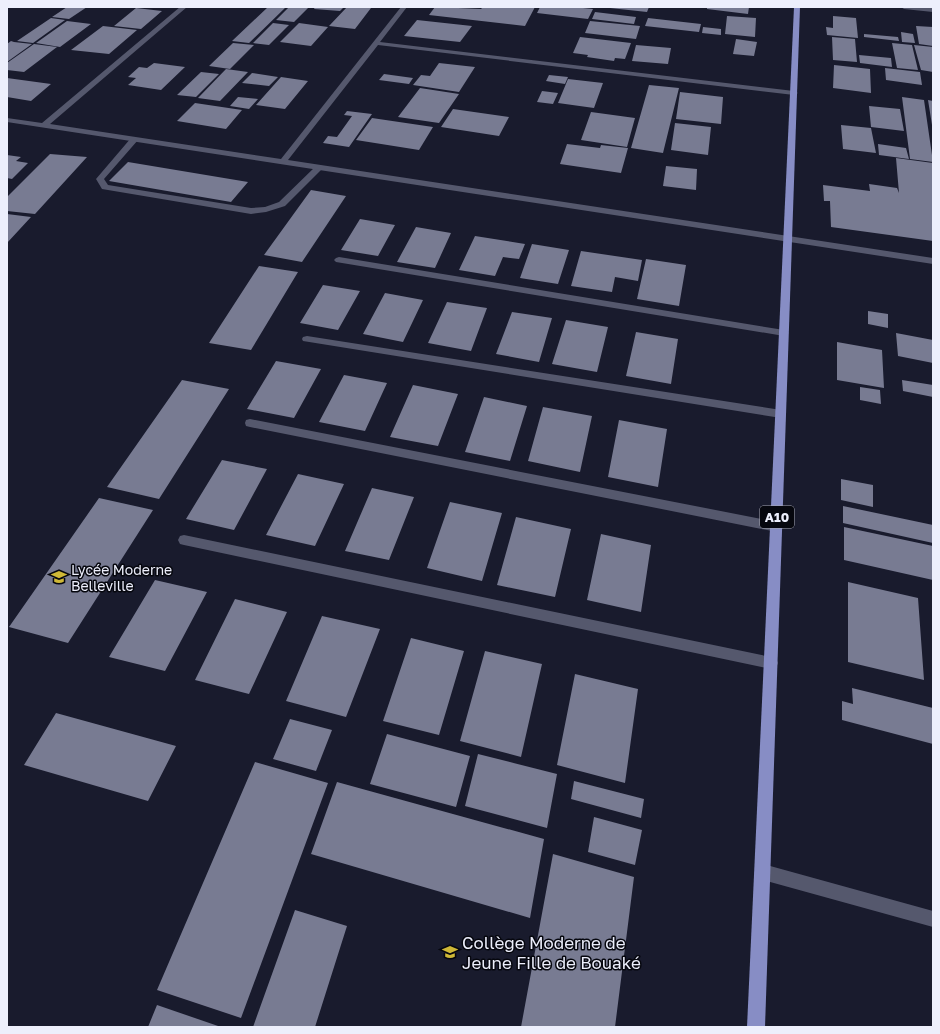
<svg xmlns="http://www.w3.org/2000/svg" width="940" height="1034" font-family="'Golos Text',sans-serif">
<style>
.building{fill:#787b92}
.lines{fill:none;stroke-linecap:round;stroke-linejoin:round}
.lane{fill:#55586d;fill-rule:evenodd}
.street{fill:#55586d;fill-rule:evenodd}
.primary{fill:#878dc5;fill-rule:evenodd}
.labels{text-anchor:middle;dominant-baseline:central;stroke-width:3;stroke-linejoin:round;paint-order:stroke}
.shield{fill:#06070e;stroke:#a8a9b5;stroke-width:1}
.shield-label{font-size:13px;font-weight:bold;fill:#edeffc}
.poi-label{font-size:14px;fill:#edeffc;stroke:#06070e;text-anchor:start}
.near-poi-label{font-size:17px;fill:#edeffc;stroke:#06070e;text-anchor:start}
</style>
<rect width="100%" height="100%" fill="#191b2d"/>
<path class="building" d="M 67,7 L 87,7 L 69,19 L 52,17 Z
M 268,7 L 286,7 L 249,43 L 232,41 Z
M 289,7 L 309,7 L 294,22 L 276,20 Z
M 315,7 L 344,7 L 340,11 L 314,9 Z
M 347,7 L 371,8 L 355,29 L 329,26 Z
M 435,7 L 481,9 L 483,7 L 535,7 L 525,26 L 429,15 Z
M 540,7 L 573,7 L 593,9 L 588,19 L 537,13 Z
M 610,7 L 649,7 L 647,12 L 610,8 Z
M 707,7 L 749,7 L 748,14 L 707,9 Z
M 136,8 L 162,11 L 141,29 L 114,26 Z
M 595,12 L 636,17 L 634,24 L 592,19 Z
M 727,16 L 756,18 L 755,37 L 725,34 Z
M 833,16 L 856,18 L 858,38 L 827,35 L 826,27 L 833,28 Z
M 51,18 L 65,20 L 33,43 L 17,41 Z
M 648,18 L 701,24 L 699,32 L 645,26 Z
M 417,20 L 472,26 L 460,42 L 404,36 Z
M 67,21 L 91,24 L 60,47 L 36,43 Z
M 590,21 L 640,26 L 636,39 L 585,33 Z
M 273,23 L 289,25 L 269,45 L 253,43 Z
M 299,23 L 328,27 L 311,46 L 280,42 Z
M 103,26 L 137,30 L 109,54 L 71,50 Z
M 916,26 L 933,27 L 933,46 L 919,44 Z
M 703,27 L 721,29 L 721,35 L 702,33 Z
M 901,32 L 913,34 L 915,43 L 902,42 Z
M 864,34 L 898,37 L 899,41 L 864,37 Z
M 580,37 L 631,43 L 625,59 L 615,58 L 614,61 L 587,57 L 588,55 L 573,53 Z
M 832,37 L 855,39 L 857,62 L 833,60 Z
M 736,39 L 757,42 L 754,56 L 733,54 Z
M 11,41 L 14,42 L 32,44 L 7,62 L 7,44 Z
M 233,43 L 254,45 L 230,69 L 209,66 Z
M 892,43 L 912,45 L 918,70 L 897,68 Z
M 34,44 L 57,47 L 24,72 L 7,70 L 7,63 Z
M 636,45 L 671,48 L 668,64 L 632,61 Z
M 914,45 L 933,47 L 933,72 L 921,70 Z
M 859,55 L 891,58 L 892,67 L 860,63 Z
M 154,63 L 185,67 L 161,90 L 128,85 L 136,78 L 128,77 L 139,67 L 147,68 Z
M 439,63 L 475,67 L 459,92 L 413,85 L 421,75 L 430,76 Z
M 834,65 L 870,69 L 871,93 L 833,88 Z
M 885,68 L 920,72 L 922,85 L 886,80 Z
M 226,69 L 248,72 L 220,101 L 198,98 Z
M 201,72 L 219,74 L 196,97 L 177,95 Z
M 252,73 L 278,77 L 269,86 L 242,83 Z
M 384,74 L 413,78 L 409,84 L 379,80 Z
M 549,75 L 568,77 L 565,84 L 546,81 Z
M 281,77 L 308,81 L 285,109 L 256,105 Z
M 7,78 L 51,84 L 31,101 L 7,97 Z
M 568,79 L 603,83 L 594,108 L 558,103 Z
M 649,85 L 679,88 L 663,153 L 631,148 Z
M 420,88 L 459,94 L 439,123 L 398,117 Z
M 542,91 L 558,93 L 553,104 L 537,102 Z
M 680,92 L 723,97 L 721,124 L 676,119 Z
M 238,97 L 258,99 L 249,109 L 230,106 Z
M 902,97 L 924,100 L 933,162 L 910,159 Z
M 928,100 L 933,101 L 933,125 L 932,125 Z
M 195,103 L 242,110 L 226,129 L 177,121 Z
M 869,106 L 900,109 L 904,131 L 871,127 Z
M 453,109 L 509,117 L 499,136 L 441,127 Z
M 347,111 L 372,114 L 349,147 L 323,143 L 328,136 L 337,137 L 352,116 L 344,115 Z
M 591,112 L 635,118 L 627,147 L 581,140 Z
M 372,118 L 433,127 L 419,150 L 356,140 Z
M 675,123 L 711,127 L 708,155 L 671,150 Z
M 841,125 L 871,128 L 876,153 L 843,149 Z
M 567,144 L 600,148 L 601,145 L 628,148 L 621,173 L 560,164 Z
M 878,144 L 906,148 L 909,159 L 879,155 Z
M 50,154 L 87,157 L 35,214 L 7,211 L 7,197 Z
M 7,155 L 21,157 L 16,161 L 28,163 L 12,179 L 7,178 Z
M 896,158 L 933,163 L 933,241 L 831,227 L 830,201 L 824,201 L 823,185 L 870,191 L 869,184 L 897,188 L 899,193 Z
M 128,162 L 248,182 L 231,202 L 109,181 Z
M 666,166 L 697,169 L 696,190 L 663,186 Z
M 311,190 L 346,196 L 302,262 L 264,255 Z
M 7,214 L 31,217 L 7,243 Z
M 360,219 L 395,225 L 378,256 L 341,250 Z
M 416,227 L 451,233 L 435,268 L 397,262 Z
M 475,236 L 525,244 L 519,259 L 503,257 L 495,276 L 459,270 Z
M 532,244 L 569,250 L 558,284 L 520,278 Z
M 581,251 L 642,260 L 638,281 L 615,277 L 612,292 L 571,286 Z
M 646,259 L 686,265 L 679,306 L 637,299 Z
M 259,266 L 298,272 L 251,350 L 209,343 Z
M 323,285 L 360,291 L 338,330 L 300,323 Z
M 385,293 L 423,300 L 403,342 L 363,334 Z
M 447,302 L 487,308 L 471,351 L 428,343 Z
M 868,311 L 888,314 L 888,328 L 868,324 Z
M 512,312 L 552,318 L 539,362 L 496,354 Z
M 566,320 L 608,327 L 597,372 L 552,364 Z
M 636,332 L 678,339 L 671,384 L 626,376 Z
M 896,333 L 933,340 L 933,363 L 898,356 Z
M 837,342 L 882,350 L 884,388 L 837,380 Z
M 276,361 L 321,369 L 294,418 L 247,409 Z
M 344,375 L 387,383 L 365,431 L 319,422 Z
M 182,380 L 229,389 L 159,499 L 107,487 Z
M 902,380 L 933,385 L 933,397 L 903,391 Z
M 413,385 L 458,394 L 438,446 L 390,437 Z
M 860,387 L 880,390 L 881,404 L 860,400 Z
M 484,397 L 527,406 L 510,461 L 465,452 Z
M 543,407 L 592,416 L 580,472 L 528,461 Z
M 619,420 L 667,429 L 658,487 L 608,477 Z
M 222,460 L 267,469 L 234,530 L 186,519 Z
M 298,474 L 344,484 L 315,546 L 266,535 Z
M 841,479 L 873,485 L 873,507 L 841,500 Z
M 372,488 L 414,497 L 389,560 L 345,551 Z
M 99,498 L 153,510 L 68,643 L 9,627 Z
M 450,502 L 502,513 L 482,581 L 427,568 Z
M 843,506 L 933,525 L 933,543 L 843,523 Z
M 516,517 L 571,529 L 555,597 L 497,585 Z
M 844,527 L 933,546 L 933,580 L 844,560 Z
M 601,534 L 651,545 L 641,612 L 587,600 Z
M 155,580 L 207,592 L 165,671 L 109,657 Z
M 848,582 L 918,598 L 924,680 L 848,662 Z
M 235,599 L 287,612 L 249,694 L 195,680 Z
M 322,616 L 380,629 L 346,717 L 286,701 Z
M 411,638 L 464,651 L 439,735 L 383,721 Z
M 485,651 L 542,664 L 521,757 L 460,741 Z
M 575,674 L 638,689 L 625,783 L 557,765 Z
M 852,688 L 933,708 L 933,744 L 842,720 L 842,701 L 853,704 Z
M 56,713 L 176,746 L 148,801 L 24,765 Z
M 290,719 L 332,730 L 316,771 L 273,759 Z
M 387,734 L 470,756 L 456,807 L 370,784 Z
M 478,754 L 557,774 L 547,828 L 465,806 Z
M 255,762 L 328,783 L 241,1018 L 157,990 Z
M 574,781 L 644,799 L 641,818 L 571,799 Z
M 337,782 L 544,839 L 530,918 L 311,854 Z
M 594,817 L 642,830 L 635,865 L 588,852 Z
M 553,854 L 634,877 L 615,1027 L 521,1027 Z
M 295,910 L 347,926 L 315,1027 L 253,1027 Z
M 157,1005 L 221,1027 L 148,1027 Z"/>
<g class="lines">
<path class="lane" d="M 131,138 L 134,138 L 138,140 L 104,179 L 108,185 L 251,208 L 265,207 L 279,202 L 316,166 L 322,166 L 323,168 L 285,206 L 266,212 L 251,214 L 102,189 L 96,179 Z
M 339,257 L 784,330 L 789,333 L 784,336 L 336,262 L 334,260 L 336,258 Z
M 307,336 L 781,410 L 785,411 L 786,414 L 785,417 L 781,418 L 303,341 L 302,339 L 303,337 Z
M 250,419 L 777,522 L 781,523 L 783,527 L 781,531 L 777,532 L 250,427 L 246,426 L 245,423 L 246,420 Z
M 184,535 L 771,657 L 776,658 L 778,663 L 776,668 L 771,669 L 184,545 L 180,544 L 178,540 L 180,536 Z"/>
<path class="street" d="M 180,7 L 187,7 L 50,124 L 281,159 L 401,7 L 407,7 L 380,42 L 794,91 L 798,93 L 794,95 L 378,45 L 288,160 L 933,258 L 933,264 L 7,122 L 7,118 L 42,123 Z
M 901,7 L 933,8 L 933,12 L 904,9 Z
M 763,864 L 933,911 L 933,927 L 763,880 L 757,878 L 755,872 L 757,866 Z"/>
<path class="primary" d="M 794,7 L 800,7 L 765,1027 L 747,1027 Z"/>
</g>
<defs>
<g id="school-bare" transform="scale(1.2)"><path d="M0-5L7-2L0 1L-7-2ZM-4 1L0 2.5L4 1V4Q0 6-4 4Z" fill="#cfb837" stroke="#06070e" stroke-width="2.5" paint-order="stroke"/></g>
</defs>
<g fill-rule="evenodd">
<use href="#school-bare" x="59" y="577"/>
<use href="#school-bare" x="450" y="952"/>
</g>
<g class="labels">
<rect class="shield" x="760" y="506" width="34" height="22" rx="3"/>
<g class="shield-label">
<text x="777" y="517">A10</text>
</g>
<g class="poi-label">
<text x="71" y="569">Lycée Moderne<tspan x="71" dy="16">Belleville</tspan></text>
</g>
<g class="near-poi-label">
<text x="462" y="942">Collège Moderne de<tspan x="462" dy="20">Jeune Fille de Bouaké</tspan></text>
</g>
</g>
<rect width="940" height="1034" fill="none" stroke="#edeffc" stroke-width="16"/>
</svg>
